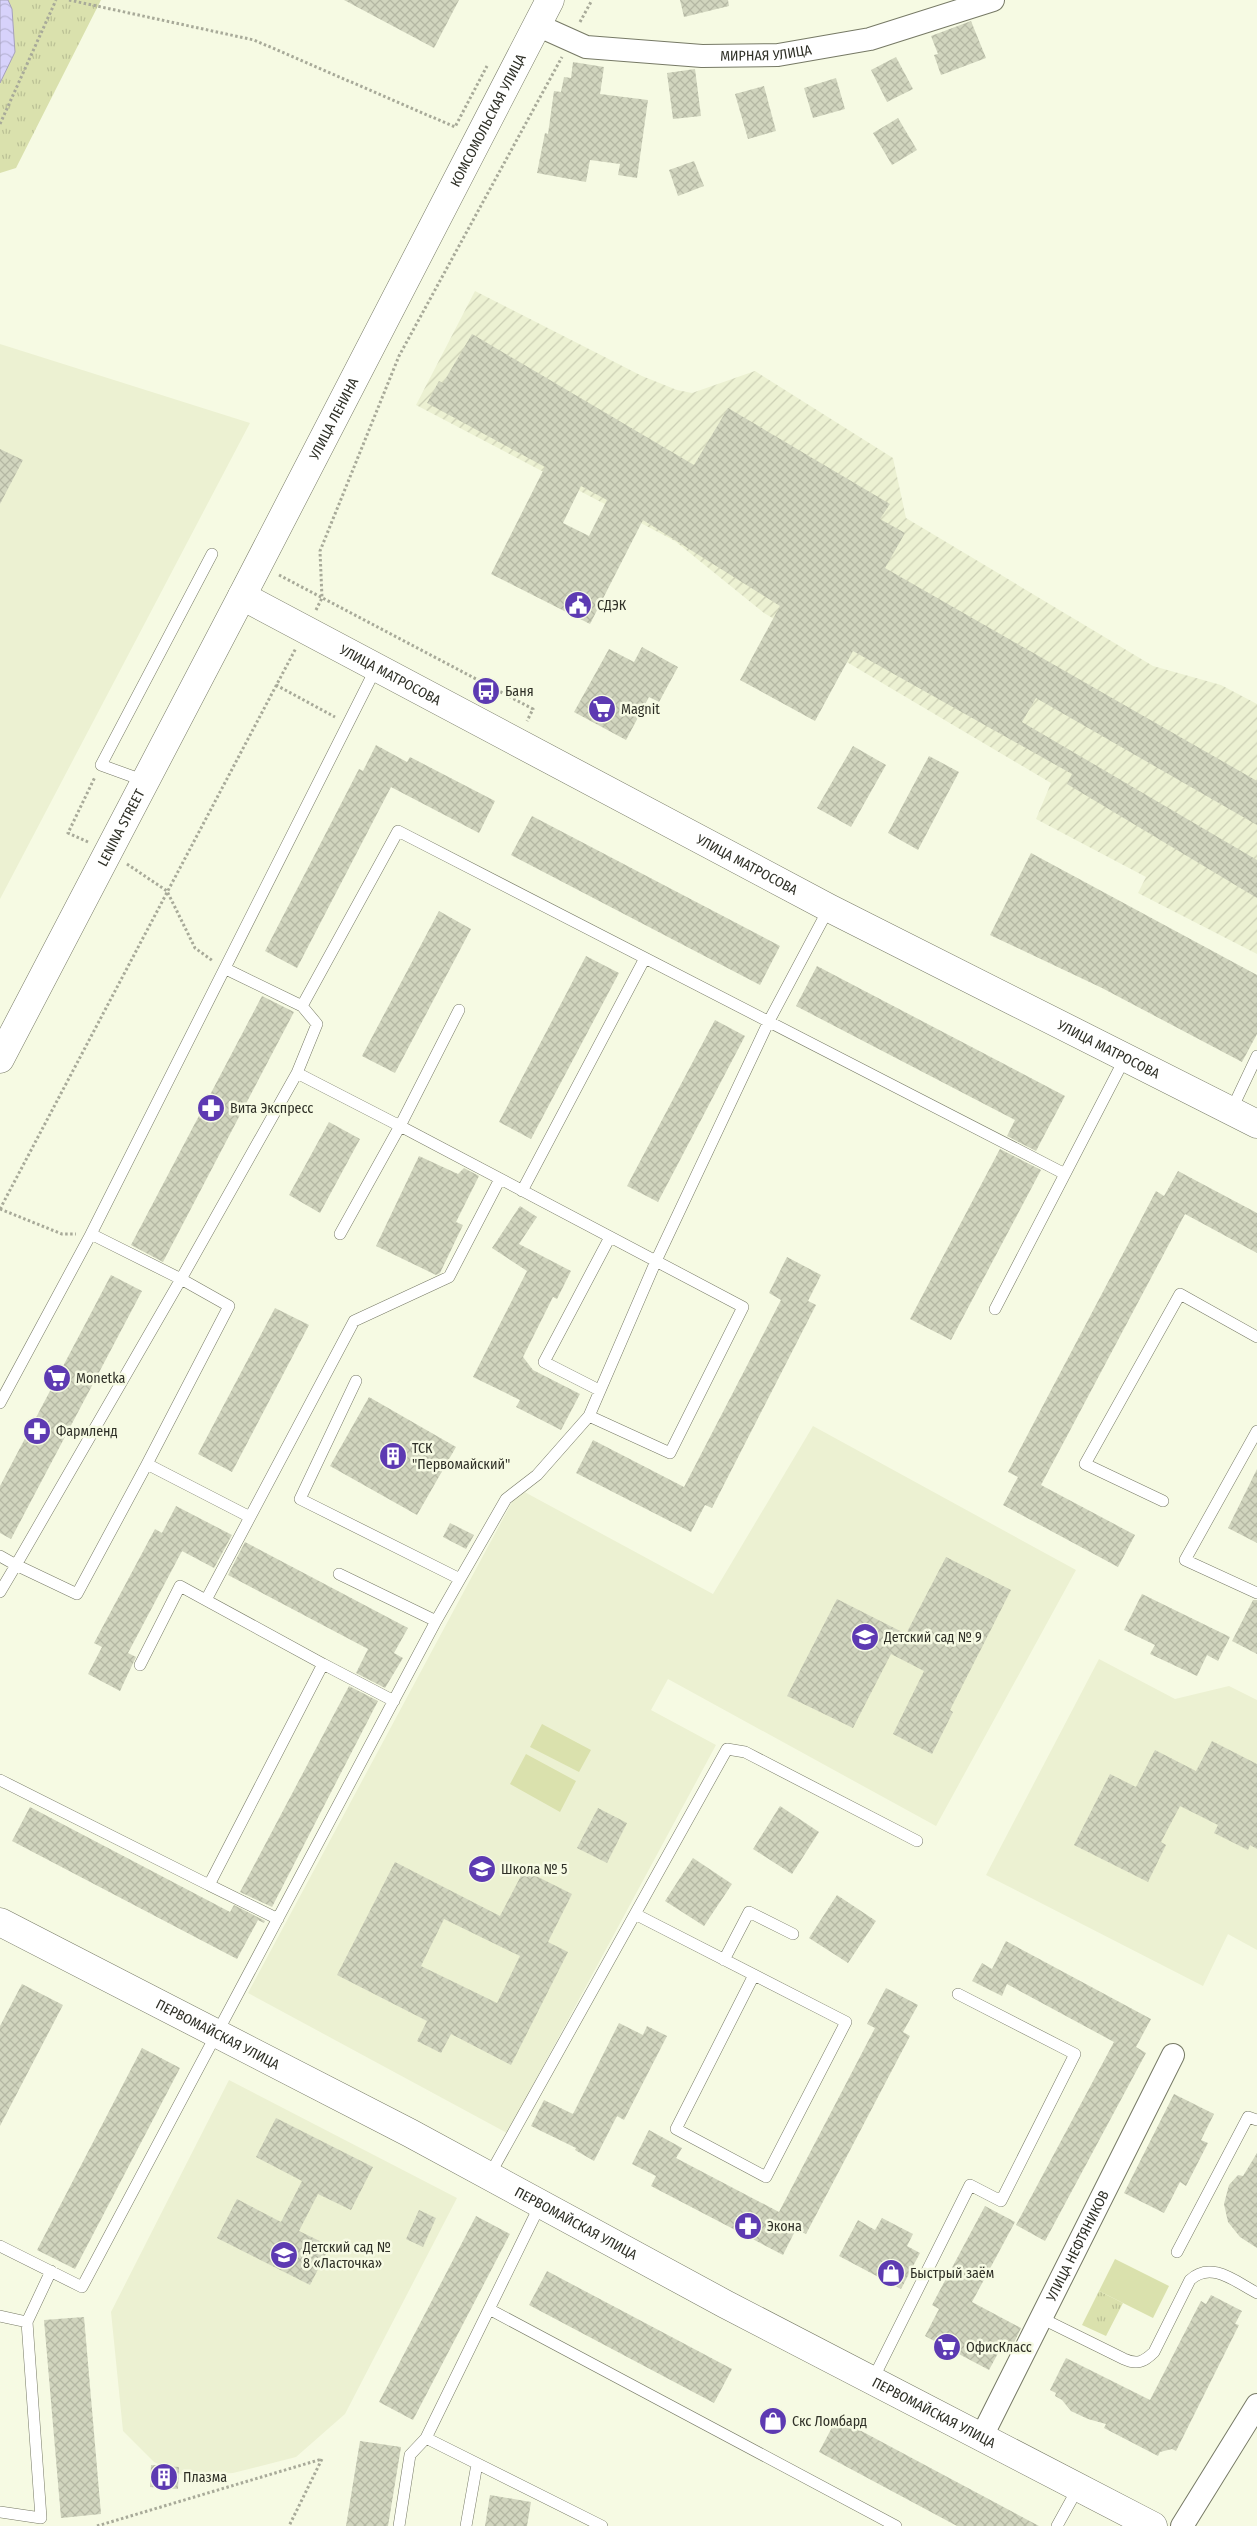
<svg xmlns="http://www.w3.org/2000/svg" width="1257" height="2526" font-family="'Fira Sans Condensed',sans-serif">
<style>
.built{fill:#ecf1d2}
.industrial{fill:url(#industrial-furrows)}
.park{fill:url(#park-tufts)}
.pitch{fill:#dae1ad}
.water{fill:url(#water-waves);stroke:#a5a1bb}
.building{fill:url(#building-cross-hatch);fill-rule:evenodd}
.lines{fill:none;stroke-linecap:round;stroke-linejoin:round}
.lane-casing{stroke:#767965;stroke-width:12}
.street-casing{stroke:#767965;stroke-width:24}
.secondary-casing{stroke:#767965;stroke-width:29}
.path{stroke:#a8aa99;stroke-width:3;stroke-dasharray:2.5 2.5;stroke-linecap:butt}
.lane{stroke:#fff;stroke-width:11}
.street{stroke:#fff;stroke-width:22}
.secondary{stroke:#fff;stroke-width:28}
.labels{text-anchor:middle;dominant-baseline:central;stroke-width:5;stroke-linejoin:round;paint-order:stroke}
.street-label{font-size:14px;fill:#2f3027;stroke:#f6fae3}
.poi-label{font-size:14px;fill:#2f3027;stroke:#f6fae3;text-anchor:start}
</style>
<defs>
<pattern id="industrial-furrows" width="10" height="10" patternUnits="userSpaceOnUse" patternTransform="scale(1.25)"><rect width="10" height="10" fill="#ecf1d2"/><path d="M-1 1l2-2M0 10L10 0M9 11l2-2" fill="none" stroke="#cbcfb4"/></pattern>
<pattern id="park-tufts" width="24" height="20" patternUnits="userSpaceOnUse" patternTransform="scale(1.25)"><rect width="24" height="20" fill="#dae1ad"/><path d="M3 7l-1-3M5 7V3M7 7l1-3M15 17l-1-3M17 17v-4M19 17l1-3" fill="none" stroke="#bbc195"/></pattern>
<pattern id="water-waves" width="16" height="10" patternUnits="userSpaceOnUse" patternTransform="scale(1.25)"><rect width="16" height="10" fill="#d7d2fb"/><path d="M0 5q4-4 8 0t8 0" fill="none" stroke="#b9b5d7"/></pattern>
<pattern id="building-cross-hatch" width="8" height="8" patternUnits="userSpaceOnUse" patternTransform="scale(1.25)"><rect width="8" height="8" fill="#d1d5be"/><path d="M0 0l8 8M0 8l8-8" fill="none" stroke="#b4b7a3"/></pattern>
</defs>
<rect width="100%" height="100%" fill="#f6fae3"/>
<path class="built" d="M 0,344 L 250,423 L 0,899 Z
M 813,1426 L 1076,1570 L 936,1826 L 668,1679 L 651,1710 L 716,1745 L 507,2133 L 248,1993 L 519,1489 L 713,1594 Z
M 1099,1659 L 1175,1699 L 1229,1686 L 1257,1700 L 1257,1950 L 1228,1934 L 1203,1986 L 986,1875 Z
M 229,2080 L 457,2198 L 345,2414 L 296,2457 L 233,2473 L 184,2476 L 154,2462 L 123,2431 L 111,2312 Z"/>
<path class="industrial" d="M 475,291 L 642,376 L 677,390 L 692,393 L 755,371 L 893,458 L 906,518 L 1153,666 L 1221,685 L 1257,704 L 1257,954 L 1138,893 L 1146,877 L 1036,819 L 1051,783 L 764,613 L 675,541 L 416,405 Z"/>
<path class="park" d="M 0,0 L 101,0 L 16,168 L 0,173 Z
M 1099,2291 L 1123,2303 L 1106,2336 L 1082,2325 Z"/>
<path class="pitch" d="M 542,1724 L 591,1750 L 579,1772 L 530,1747 Z
M 526,1754 L 576,1781 L 560,1812 L 510,1784 Z
M 1115,2259 L 1169,2286 L 1153,2318 L 1099,2291 Z"/>
<path class="water" d="M 0,0 L 8,0 L 12,9 L 15,52 L 0,83 Z"/>
<path class="building" d="M 344,0 L 459,0 L 434,48 Z
M 680,0 L 728,0 L 729,6 L 684,17 Z
M 971,21 L 986,58 L 941,75 L 934,55 L 938,54 L 931,36 Z
M 896,57 L 913,89 L 887,102 L 871,70 Z
M 573,62 L 604,67 L 600,94 L 648,100 L 637,178 L 618,175 L 620,164 L 590,160 L 586,182 L 537,173 L 545,133 L 548,134 L 554,91 L 561,92 L 564,77 L 571,78 Z
M 695,69 L 701,116 L 673,119 L 667,73 Z
M 836,78 L 845,109 L 813,118 L 804,88 Z
M 764,86 L 776,131 L 748,139 L 735,94 Z
M 898,118 L 917,150 L 892,165 L 873,133 Z
M 694,161 L 704,186 L 678,196 L 669,170 Z
M 472,334 L 694,465 L 728,408 L 890,504 L 880,519 L 905,533 L 885,568 L 1257,781 L 1257,825 L 1036,698 L 1022,722 L 1257,860 L 1257,898 L 1067,784 L 1072,774 L 853,651 L 815,721 L 740,680 L 780,606 L 643,520 L 590,624 L 491,574 L 545,467 L 427,403 L 439,381 L 443,383 ZM 581,486 L 607,500 L 589,536 L 563,523 Z
M 0,449 L 23,460 L 0,504 Z
M 642,647 L 678,667 L 659,702 L 649,697 L 626,740 L 574,712 L 609,649 L 634,662 Z
M 376,745 L 407,762 L 410,757 L 495,801 L 479,833 L 391,787 L 297,968 L 265,951 L 359,769 L 363,771 Z
M 853,746 L 886,765 L 851,827 L 817,808 Z
M 929,756 L 959,772 L 918,850 L 888,833 Z
M 532,816 L 780,946 L 760,985 L 511,855 Z
M 1031,853 L 1257,975 L 1257,1034 L 1242,1062 L 1102,988 L 990,935 Z
M 439,911 L 471,929 L 395,1073 L 362,1056 Z
M 586,956 L 619,973 L 531,1139 L 499,1122 Z
M 817,966 L 1065,1096 L 1036,1151 L 1007,1136 L 1015,1120 L 796,1006 Z
M 262,996 L 294,1012 L 163,1262 L 131,1245 Z
M 715,1020 L 745,1036 L 658,1202 L 627,1186 Z
M 329,1122 L 360,1139 L 320,1213 L 289,1195 Z
M 1000,1149 L 1041,1170 L 951,1340 L 910,1319 Z
M 419,1156 L 458,1174 L 464,1168 L 479,1176 L 456,1222 L 463,1225 L 440,1273 L 436,1275 L 376,1246 Z
M 1178,1171 L 1257,1213 L 1257,1253 L 1185,1214 L 1041,1485 L 1135,1535 L 1118,1567 L 1003,1505 L 1018,1477 L 1008,1472 L 1156,1191 L 1164,1196 Z
M 520,1206 L 537,1217 L 519,1244 L 571,1271 L 557,1299 L 553,1297 L 523,1357 L 533,1370 L 580,1394 L 561,1430 L 516,1407 L 520,1400 L 473,1377 L 527,1271 L 492,1248 Z
M 787,1257 L 821,1275 L 808,1301 L 816,1305 L 712,1508 L 705,1505 L 691,1532 L 576,1473 L 593,1440 L 684,1487 L 781,1300 L 769,1293 Z
M 111,1275 L 142,1291 L 11,1539 L 0,1533 L 0,1486 Z
M 275,1308 L 309,1325 L 232,1472 L 198,1454 Z
M 369,1397 L 456,1447 L 417,1515 L 330,1466 Z
M 1257,1469 L 1257,1543 L 1228,1528 Z
M 176,1506 L 232,1535 L 214,1568 L 182,1551 L 128,1653 L 136,1657 L 120,1691 L 88,1674 L 102,1647 L 94,1643 L 155,1529 L 162,1533 Z
M 450,1523 L 474,1535 L 466,1549 L 443,1537 Z
M 245,1542 L 408,1628 L 394,1653 L 403,1658 L 385,1688 L 356,1673 L 368,1649 L 228,1575 Z
M 946,1557 L 1011,1590 L 950,1710 L 953,1712 L 932,1754 L 893,1734 L 924,1671 L 891,1654 L 853,1728 L 787,1696 L 837,1599 L 906,1634 Z
M 1142,1594 L 1230,1637 L 1218,1661 L 1207,1655 L 1197,1676 L 1150,1654 L 1155,1645 L 1124,1630 Z
M 1253,1600 L 1257,1600 L 1257,1654 L 1232,1641 Z
M 349,1686 L 378,1701 L 272,1907 L 240,1892 Z
M 1212,1741 L 1257,1764 L 1257,1849 L 1250,1845 L 1248,1850 L 1214,1833 L 1218,1825 L 1180,1806 L 1161,1842 L 1166,1845 L 1148,1882 L 1074,1845 L 1110,1774 L 1136,1787 L 1155,1750 L 1196,1771 Z
M 780,1806 L 819,1832 L 792,1874 L 753,1849 Z
M 30,1807 L 230,1912 L 234,1905 L 265,1921 L 264,1923 L 258,1920 L 237,1959 L 12,1841 Z
M 598,1808 L 627,1823 L 607,1863 L 577,1848 Z
M 693,1858 L 732,1884 L 704,1926 L 665,1901 Z
M 395,1862 L 500,1916 L 524,1870 L 572,1894 L 548,1942 L 568,1952 L 511,2065 L 451,2034 L 441,2053 L 417,2041 L 427,2021 L 337,1975 ZM 444,1919 L 520,1956 L 497,2003 L 421,1966 Z
M 837,1895 L 876,1921 L 848,1963 L 809,1938 Z
M 1006,1941 L 1151,2019 L 1136,2047 L 1146,2053 L 1045,2241 L 1016,2225 L 1114,2042 L 1007,1984 L 1002,1996 L 972,1981 L 982,1963 L 992,1969 Z
M 22,1984 L 63,2005 L 0,2126 L 0,2026 Z
M 886,1988 L 918,2005 L 903,2032 L 910,2036 L 806,2234 L 796,2229 L 783,2255 L 651,2186 L 656,2176 L 632,2164 L 649,2130 L 682,2148 L 676,2158 L 779,2212 L 875,2028 L 867,2024 Z
M 619,2023 L 643,2035 L 647,2026 L 667,2036 L 624,2120 L 617,2116 L 594,2161 L 575,2150 L 576,2148 L 531,2126 L 544,2100 L 573,2114 Z
M 142,2048 L 180,2068 L 75,2269 L 37,2250 Z
M 1174,2094 L 1214,2114 L 1201,2140 L 1208,2143 L 1186,2186 L 1180,2182 L 1164,2213 L 1124,2193 Z
M 276,2118 L 373,2167 L 351,2210 L 318,2194 L 299,2231 L 330,2246 L 310,2285 L 217,2238 L 237,2199 L 281,2222 L 302,2181 L 256,2157 Z
M 1257,2153 L 1257,2248 L 1240,2237 L 1228,2222 L 1224,2204 L 1229,2185 L 1238,2175 L 1243,2176 Z
M 985,2206 L 1015,2222 L 972,2302 L 1021,2328 L 1011,2349 L 1003,2344 L 989,2370 L 925,2336 L 939,2309 L 932,2305 Z
M 419,2210 L 436,2218 L 423,2247 L 406,2239 Z
M 476,2216 L 510,2234 L 413,2420 L 379,2402 Z
M 882,2218 L 913,2234 L 907,2246 L 920,2253 L 901,2289 L 839,2256 L 858,2220 L 875,2230 Z
M 547,2271 L 732,2369 L 714,2403 L 529,2305 Z
M 1211,2295 L 1242,2311 L 1235,2324 L 1239,2325 L 1176,2451 L 1172,2449 L 1160,2452 L 1158,2456 L 1104,2428 L 1106,2424 L 1088,2419 L 1071,2411 L 1062,2400 L 1055,2396 L 1056,2393 L 1050,2390 L 1066,2358 L 1150,2400 L 1201,2301 L 1206,2304 Z
M 84,2317 L 101,2514 L 61,2518 L 44,2320 Z
M 837,2418 L 1039,2526 L 957,2526 L 819,2452 Z
M 360,2441 L 401,2447 L 388,2526 L 346,2526 Z
M 151,2465 L 179,2467 L 178,2489 L 150,2487 Z
M 490,2495 L 531,2502 L 527,2526 L 485,2526 Z"/>
<g class="lines">
<g class="lane-casing">
<path id="lane" d="M 145,781 L 101,765 L 212,554
M 226,969 L 302,1006 L 317,1024 L 297,1073 L 400,1126 L 459,1010
M 302,1006 L 398,831 L 1065,1174 L 1125,1058
M 1231,1111 L 1257,1056
M 522,1191 L 645,958
M 91,1234 L 181,1279 L 297,1073
M 340,1234 L 400,1126 L 743,1307 L 670,1453 L 589,1416
M 995,1309 L 1065,1174
M 356,1381 L 300,1499 L 460,1579 L 506,1499 L 537,1475 L 589,1416 L 656,1261 L 769,1021 L 829,908
M 599,1390 L 544,1362 L 610,1237
M 0,1403 L 91,1234 L 376,668
M 1257,1431 L 1185,1560 L 1257,1593
M 1163,1501 L 1085,1464 L 1180,1294 L 1257,1337
M 0,1556 L 16,1565 L 181,1279 L 229,1306 L 147,1464 L 250,1517
M 0,1592 L 16,1565 L 77,1594 L 147,1464
M 206,1600 L 354,1321 L 449,1277 L 500,1179
M 436,1621 L 460,1579
M 323,1664 L 394,1701
M 0,1780 L 209,1885 L 323,1664 L 180,1586 L 140,1665
M 209,1885 L 278,1919
M 635,1914 L 846,2022 L 766,2177 L 676,2129 L 754,1975
M 724,1960 L 749,1912 L 793,1934
M 489,2176 L 727,1749 L 745,1752 L 917,1841
M 540,2205 L 426,2438 L 602,2526
M 0,2246 L 82,2287 L 436,1621 L 339,1574
M 1177,2252 L 1248,2117 L 1257,2120
M 489,2309 L 896,2526
M 0,2316 L 27,2322
M 1041,2318 L 1124,2359 C 1137,2365 1144,2362 1154,2352 L 1190,2280 C 1211,2260 1236,2282 1257,2293
M 872,2381 L 970,2185 L 1001,2201 L 1075,2054 L 958,1994
M 0,2512 L 41,2518 L 27,2322 L 51,2271
M 399,2526 L 410,2455 L 426,2438
M 466,2526 L 477,2464
M 1057,2526 L 1078,2488"/>
</g>
<g class="street-casing">
<g id="street">
<path id="s1" d="M 537,25 L 586,47 L 702,56 L 778,55 L 870,39 L 993,0"/>
<path id="s2" d="M 981,2438 L 1173,2055"/>
<path d="M 1182,2526 L 1257,2405"/>
</g>
</g>
<g class="secondary-casing">
<g id="secondary">
<path id="s3" d="M 242,596 L 829,908 L 1257,1124"/>
<path id="s4" d="M 0,1059 L 242,596 L 550,0"/>
<path id="s5" d="M 0,1922 L 410,2133 L 725,2304 L 1153,2526"/>
</g>
</g>
<path class="path" d="M 69,0 L 254,40 L 455,127 L 487,66
M 580,22 L 592,0
M 0,124 L 56,0
M 279,575 L 533,709 L 527,721
M 316,610 L 322,598 L 320,551 L 399,356 L 562,57
M 276,685 L 335,717
M 88,842 L 68,833 L 95,777
M 127,864 L 167,891 L 195,948 L 213,961
M 0,1209 L 296,648
M 0,1209 L 62,1234 L 76,1234
M 97,2526 L 322,2459 L 289,2526"/>
<use href="#lane" class="lane"/>
<use href="#street" class="street"/>
<use href="#secondary" class="secondary"/>
</g>
<defs>
<g id="civic-disc" transform="scale(1.4375)"><circle r="9.5" fill="#5d3ab2" stroke="#f6fae3"/><path d="M-.6-6.5H3V-4.5H.6V-3L4-1V1h2V6H-6V1h2V-1L-.6-3ZM-1.2 2.5V6h2.4V2.5Z" fill="#fff"/></g>
<g id="bus-disc" transform="scale(1.4375)"><circle r="9.5" fill="#5d3ab2" stroke="#f6fae3"/><path d="M-5-6H5V4H4V6H2V4H-2V6H-4V4H-5ZM-3.5-4V0h7V-4ZM-3.5 1.2v1.5H-2V1.2ZM2 1.2v1.5H3.5V1.2Z" fill="#fff"/></g>
<g id="supermarket-disc" transform="scale(1.4375)"><circle r="9.5" fill="#5d3ab2" stroke="#f6fae3"/><path d="M-6-5.5h2.5l.6 2H6L4.5 2H-2.5L-4.4-4H-6ZM-1.5 3.2a1.3 1.3 0 1 0 .1 0ZM3 3.2a1.3 1.3 0 1 0 .1 0Z" fill="#fff"/></g>
<g id="pharmacy-disc" transform="scale(1.4375)"><circle r="9.5" fill="#5d3ab2" stroke="#f6fae3"/><path d="M-2-6h4v4h4v4h-4v4h-4v-4h-4v-4h4Z" fill="#fff"/></g>
<g id="building-disc" transform="scale(1.4375)"><circle r="9.5" fill="#5d3ab2" stroke="#f6fae3"/><path d="M-4-6H4V6H1V3H-1V6H-4ZM-2.5-4.3h1.7v1.8h-1.7ZM.8-4.3h1.7v1.8H.8ZM-2.5-1h1.7V.8h-1.7ZM.8-1h1.7V.8H.8Z" fill="#fff"/></g>
<g id="school-disc" transform="scale(1.4375)"><circle r="9.5" fill="#5d3ab2" stroke="#f6fae3"/><path d="M0-5L7-2L0 1L-7-2ZM-4 1L0 2.5L4 1V4Q0 6-4 4Z" fill="#fff"/></g>
<g id="shop-disc" transform="scale(1.4375)"><circle r="9.5" fill="#5d3ab2" stroke="#f6fae3"/><path d="M-5-2.5h2.3a2.7 3.5 0 0 1 5.4 0H5L5.5 6h-11ZM-1.5-2.5h3a1.5 2.3 0 0 0-3 0Z" fill="#fff"/></g>
</defs>
<g fill-rule="evenodd">
<use href="#civic-disc" x="578" y="605"/>
<use href="#bus-disc" x="486" y="691"/>
<use href="#supermarket-disc" x="602" y="709"/>
<use href="#pharmacy-disc" x="211" y="1108"/>
<use href="#supermarket-disc" x="57" y="1378"/>
<use href="#pharmacy-disc" x="37" y="1431"/>
<use href="#building-disc" x="393" y="1456"/>
<use href="#school-disc" x="865" y="1637"/>
<use href="#school-disc" x="482" y="1869"/>
<use href="#pharmacy-disc" x="748" y="2226"/>
<use href="#school-disc" x="284" y="2255"/>
<use href="#shop-disc" x="891" y="2273"/>
<use href="#supermarket-disc" x="947" y="2347"/>
<use href="#shop-disc" x="773" y="2421"/>
<use href="#building-disc" x="164" y="2477"/>
</g>
<g class="labels">
<g class="street-label">
<text stroke="none"><textPath href="#s1" startOffset="234">МИРНАЯ УЛИЦА</textPath></text>
<text stroke="none"><textPath href="#s4" startOffset="1058">КОМСОМОЛЬСКАЯ УЛИЦА</textPath></text>
<text stroke="none"><textPath href="#s4" startOffset="722">УЛИЦА ЛЕНИНА</textPath></text>
<text stroke="none"><textPath href="#s3" startOffset="168">УЛИЦА МАТРОСОВА</textPath></text>
<text stroke="none"><textPath href="#s4" startOffset="261">LENINA STREET</textPath></text>
<text stroke="none"><textPath href="#s3" startOffset="572">УЛИЦА МАТРОСОВА</textPath></text>
<text stroke="none"><textPath href="#s3" startOffset="978">УЛИЦА МАТРОСОВА</textPath></text>
<text stroke="none"><textPath href="#s5" startOffset="245">ПЕРВОМАЙСКАЯ УЛИЦА</textPath></text>
<text stroke="none"><textPath href="#s5" startOffset="650">ПЕРВОМАЙСКАЯ УЛИЦА</textPath></text>
<text stroke="none"><textPath href="#s2" startOffset="215">УЛИЦА НЕФТЯНИКОВ</textPath></text>
<text stroke="none"><textPath href="#s5" startOffset="1055">ПЕРВОМАЙСКАЯ УЛИЦА</textPath></text>
</g>
<g class="poi-label">
<text x="597" y="605">СДЭК</text>
<text x="505" y="691">Баня</text>
<text x="621" y="709">Magnit</text>
<text x="230" y="1108">Вита Экспресс</text>
<text x="76" y="1378">Monetka</text>
<text x="56" y="1431">Фармленд</text>
<text x="412" y="1448">ТСК<tspan x="412" dy="16">"Первомайский"</tspan></text>
<text x="884" y="1637">Детский сад № 9</text>
<text x="501" y="1869">Школа № 5</text>
<text x="767" y="2226">Экона</text>
<text x="303" y="2247">Детский сад №<tspan x="303" dy="16">8 «Ласточка»</tspan></text>
<text x="910" y="2273">Быстрый заём</text>
<text x="966" y="2347">ОфисКласс</text>
<text x="792" y="2421">Скс Ломбард</text>
<text x="183" y="2477">Плазма</text>
</g>
</g>
</svg>
